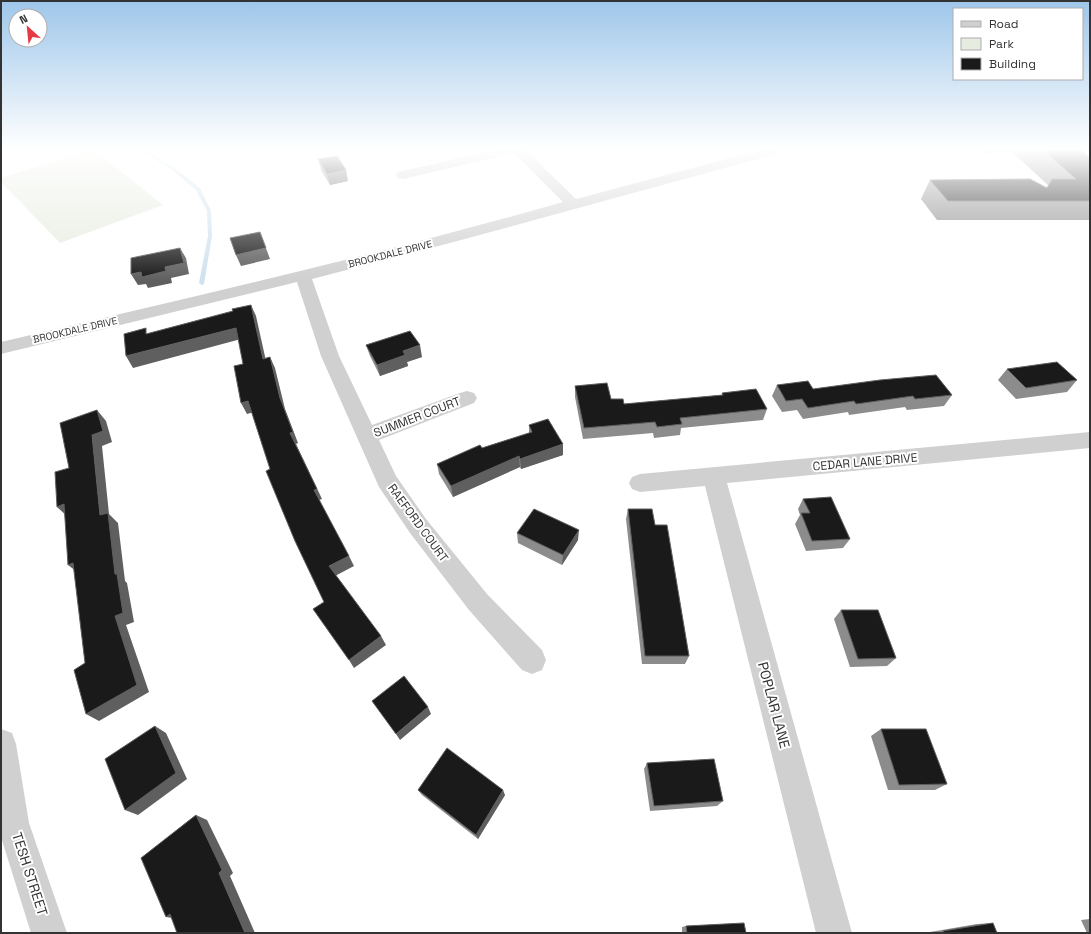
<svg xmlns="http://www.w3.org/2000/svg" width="1091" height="934" font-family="'Space Grotesk',sans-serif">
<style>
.green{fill:#e6ecdf}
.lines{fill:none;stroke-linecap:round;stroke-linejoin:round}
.stream{fill:#cfe2ee;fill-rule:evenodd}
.minor{fill:#d0d0d0;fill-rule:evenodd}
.wall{fill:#8c8c8c}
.shaded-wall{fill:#5f5f5f}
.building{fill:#1a1a1a;stroke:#5f5f5f}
.labels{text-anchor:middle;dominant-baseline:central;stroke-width:4;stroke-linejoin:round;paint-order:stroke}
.far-street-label{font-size:10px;fill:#333;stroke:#fff}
.street-label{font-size:12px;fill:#333;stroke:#fff}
.near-street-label{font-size:14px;fill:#333;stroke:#fff}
</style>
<rect width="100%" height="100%" fill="#fff"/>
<path class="green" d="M 90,150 L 94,150 L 163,205 L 60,243 L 1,182 L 1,178 Z"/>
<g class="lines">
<path class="stream" d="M 139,150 L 145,150 L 173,167 L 200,188 L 211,211 L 212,236 L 204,284 L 202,285 L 199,283 L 208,236 L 207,211 L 196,190 L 171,169 Z"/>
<path class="minor" d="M 494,150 L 526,150 L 576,199 L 760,150 L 782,150 L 780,153 C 624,195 469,239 312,279 L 339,356 L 372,425 L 460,393 L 467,391 L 474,393 L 477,398 L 474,403 L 379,440 L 396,476 L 426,519 L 487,594 L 542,650 L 546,660 L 542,670 L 532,674 L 522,670 L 469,610 L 410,533 L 379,487 L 321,356 L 297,282 L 1,354 L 1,342 C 189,298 377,255 563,202 L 514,153 L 403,179 L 398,178 L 396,175 L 398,172 Z
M 1090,432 L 1090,448 L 727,483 L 852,933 L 816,933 L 705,486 L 640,492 L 632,489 L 629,483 L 632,477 L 640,474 Z
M 1,729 L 12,733 L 16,744 L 29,823 L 67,933 L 31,933 L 1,837 Z"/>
</g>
<path class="wall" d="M 980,150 L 1081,150 L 1090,158 L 1090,220 L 937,220 L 921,199 L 930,180 L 1047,187 L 1048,185 L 1011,151 L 984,153 Z
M 318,159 L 348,181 L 330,185 L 321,170 Z
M 366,345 L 422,357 L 407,362 L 408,366 L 380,376 L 370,356 Z
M 1007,369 L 1077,380 L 1067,392 L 1016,399 L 998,380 Z
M 777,385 L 813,389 L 952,395 L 944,406 L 907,410 L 905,407 L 849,415 L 848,412 L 803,419 L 797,410 L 782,412 L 772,396 Z
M 575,386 L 624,404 L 722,395 L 722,393 L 767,409 L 763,420 L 681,428 L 680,435 L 654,438 L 653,433 L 583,439 L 575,397 Z
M 529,425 L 563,455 L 521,469 L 520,467 L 453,497 L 439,474 L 437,464 L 482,448 L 529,433 Z
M 803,499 L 850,539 L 843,548 L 806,551 L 795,524 L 800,515 L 798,509 Z
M 628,509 L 655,525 L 689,656 L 685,664 L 642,664 L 626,519 Z
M 517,533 L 578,540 L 562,565 L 518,543 Z
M 841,610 L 896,658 L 887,666 L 850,667 L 834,619 Z
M 881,729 L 947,784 L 935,790 L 888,790 L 871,736 Z
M 647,763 L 723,801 L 717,806 L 650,811 L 644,769 Z
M 418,790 L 505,795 L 478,839 L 422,795 Z
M 1090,919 L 1090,933 L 1087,933 L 1081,920 Z
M 993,923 L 997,933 L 930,933 L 930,932 L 977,924 Z
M 686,926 L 746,933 L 682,933 L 682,927 Z"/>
<path class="shaded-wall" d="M 346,170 L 348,181 L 330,185 L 327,174 Z
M 260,232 L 270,259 L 241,266 L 236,255 Z
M 180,248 L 186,258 L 189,274 L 171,278 L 172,283 L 148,288 L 146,284 L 138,285 L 131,274 L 165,267 Z
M 251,305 L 256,316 L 268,370 L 263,359 Z
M 236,328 L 241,339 L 133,368 L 126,356 Z
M 420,345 L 422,357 L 407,362 L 408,366 L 380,376 L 377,365 L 403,351 Z
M 270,357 L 275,368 L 285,409 L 298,443 L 296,444 L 322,499 L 319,500 L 314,490 L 290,433 L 280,398 Z
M 248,401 L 254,412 L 247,414 L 241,403 Z
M 97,410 L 106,421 L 112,442 L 102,446 L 109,514 L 118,523 L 125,581 L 127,583 L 134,622 L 126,625 L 149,692 L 99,721 L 86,714 L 115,616 L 115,574 L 100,515 L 92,435 Z
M 563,444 L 563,455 L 521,469 L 520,459 Z
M 519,456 L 520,467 L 453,497 L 451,486 Z
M 64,504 L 68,517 L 57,507 Z
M 579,530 L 578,540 L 562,565 L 563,555 Z
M 349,556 L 354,566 L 335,576 L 329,566 Z
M 73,563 L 80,574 L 68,565 Z
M 381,636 L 386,645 L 354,668 L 349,660 Z
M 428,707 L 431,714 L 400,740 L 396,734 Z
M 155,726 L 166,733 L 187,779 L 138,815 L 125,810 Z
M 503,790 L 505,795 L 478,839 L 476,835 Z
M 196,815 L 207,820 L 233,873 L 230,876 L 255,933 L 245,933 L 219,873 Z
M 170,914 L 179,919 L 166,917 Z"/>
<path class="building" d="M 1043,150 L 1081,150 L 1090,158 L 1090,201 L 948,201 L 930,180 L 1030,179 L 1047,188 L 1052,179 L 1076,179 Z
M 337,156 L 346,170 L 327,174 L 318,159 Z
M 260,232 L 266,248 L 236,255 L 230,238 Z
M 180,248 L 184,263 L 165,267 L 166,271 L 142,277 L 141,272 L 131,274 L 131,258 Z
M 251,305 L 263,359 L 270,357 L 280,398 L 293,432 L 290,433 L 317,489 L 314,490 L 349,556 L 329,566 L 381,636 L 349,660 L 313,609 L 324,602 L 295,541 L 266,471 L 270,469 L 248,401 L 241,403 L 234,366 L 243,364 L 236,328 L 126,356 L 124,334 L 146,328 L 146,334 L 233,311 L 232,309 Z
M 410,331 L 420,345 L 403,351 L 405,355 L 377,365 L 366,345 Z
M 1057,362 L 1077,380 L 1026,388 L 1007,369 Z
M 936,375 L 952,395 L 915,399 L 913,396 L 856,404 L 854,401 L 808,408 L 802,399 L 786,401 L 777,385 L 808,381 L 813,389 L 880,380 Z
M 607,383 L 611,399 L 623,399 L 624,404 L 723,395 L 722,393 L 756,389 L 767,409 L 680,418 L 682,424 L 657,427 L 655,422 L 584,428 L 575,386 Z
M 97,410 L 103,431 L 92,435 L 100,515 L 108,513 L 115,574 L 117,574 L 123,613 L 115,616 L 137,685 L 86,714 L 74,670 L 85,663 L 73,563 L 68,565 L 64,504 L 57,507 L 55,472 L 69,468 L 60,423 Z
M 548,419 L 563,444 L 520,459 L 519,456 L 451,486 L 437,464 L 480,445 L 482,448 L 532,432 L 529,425 Z
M 831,497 L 850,539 L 812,541 L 801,513 L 810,513 L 803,499 Z
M 534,509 L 579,530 L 563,555 L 517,533 Z
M 628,509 L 652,509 L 655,525 L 667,525 L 689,656 L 645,656 Z
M 841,610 L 878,610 L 896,658 L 858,659 Z
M 404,676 L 428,707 L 396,734 L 372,701 Z
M 155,726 L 176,773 L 125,810 L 105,759 Z
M 881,729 L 926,729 L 947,784 L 899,785 Z
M 447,748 L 503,790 L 476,835 L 418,790 Z
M 714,759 L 723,801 L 654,806 L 647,763 Z
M 196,815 L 222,870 L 219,873 L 245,933 L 177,933 L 170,914 L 166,917 L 141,858 Z
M 744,923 L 746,933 L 687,933 L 686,926 Z
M 993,923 L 997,933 L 944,933 L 943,931 Z"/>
<linearGradient id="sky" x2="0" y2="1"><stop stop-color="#9ec6ea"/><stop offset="0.53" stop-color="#fff"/><stop offset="1" stop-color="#fff" stop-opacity="0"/></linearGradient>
<rect width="1091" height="281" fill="url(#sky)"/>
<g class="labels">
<g class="far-street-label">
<text transform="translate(390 254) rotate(-14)">BROOKDALE DRIVE</text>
<text transform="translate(75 330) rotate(-13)">BROOKDALE DRIVE</text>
</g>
<g class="street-label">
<text transform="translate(417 417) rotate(-21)">SUMMER COURT</text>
<text transform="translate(865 462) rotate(-5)">CEDAR LANE DRIVE</text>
<text transform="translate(418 523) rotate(54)">RAEFORD COURT</text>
</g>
<g class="near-street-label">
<text transform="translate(774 705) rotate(75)">POPLAR LANE</text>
<text transform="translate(30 874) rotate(72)">TESH STREET</text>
</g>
</g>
<rect width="1091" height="934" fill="none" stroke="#333333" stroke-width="4"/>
<rect x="953" y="8" width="130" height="72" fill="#ffffff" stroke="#adadad"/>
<rect x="961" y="21" width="20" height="6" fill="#d0d0d0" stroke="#adadad"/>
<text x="989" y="28" font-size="12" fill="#333333">Road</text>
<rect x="961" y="38" width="20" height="12" fill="#e6ecdf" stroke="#adadad"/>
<text x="989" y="48" font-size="12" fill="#333333">Park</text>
<rect x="961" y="58" width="20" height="12" fill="#1a1a1a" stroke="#adadad"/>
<text x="989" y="68" font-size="12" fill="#333333">Building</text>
<g transform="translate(28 28) rotate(333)"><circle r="19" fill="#ffffff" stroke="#adadad"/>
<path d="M0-3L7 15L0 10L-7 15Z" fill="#e63946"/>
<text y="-6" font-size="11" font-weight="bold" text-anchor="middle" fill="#333333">N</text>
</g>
</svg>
